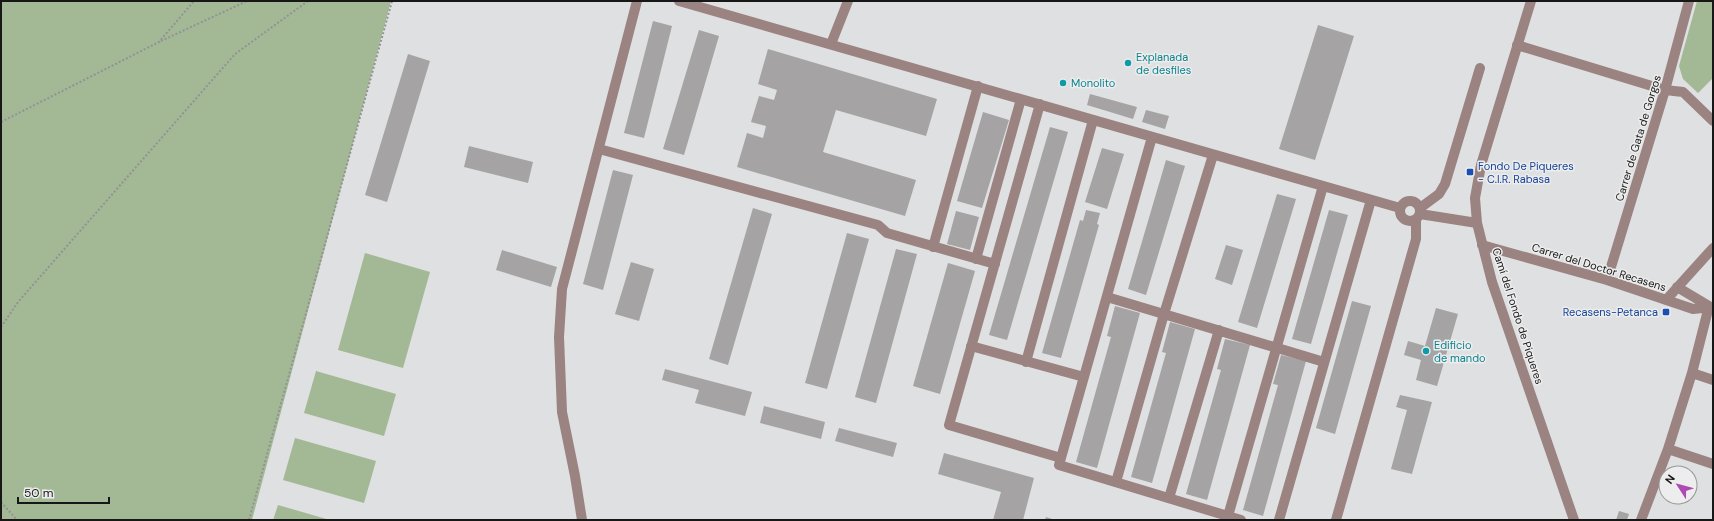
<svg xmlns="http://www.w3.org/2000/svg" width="1714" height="521" font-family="'DM Sans',sans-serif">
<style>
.green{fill:#a3b995}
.building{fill:#a5a3a3}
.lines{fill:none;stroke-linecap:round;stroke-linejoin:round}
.path{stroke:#929293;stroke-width:2;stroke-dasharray:2 2;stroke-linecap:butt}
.minor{stroke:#9a8381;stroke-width:10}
.culture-dot{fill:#0f9aa8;stroke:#ededee;stroke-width:1.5}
.transit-dot{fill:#1a4fb4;stroke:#ededee;stroke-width:1.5}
.labels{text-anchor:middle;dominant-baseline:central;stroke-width:3;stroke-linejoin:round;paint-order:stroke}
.culture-label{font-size:11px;fill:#0d838f;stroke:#ededee;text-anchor:start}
.street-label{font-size:11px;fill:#171717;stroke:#ededee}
.transit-label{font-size:11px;fill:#164399;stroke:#ededee;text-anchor:start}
</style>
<rect width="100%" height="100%" fill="#dfe0e1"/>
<path class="green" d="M 1,1 L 391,1 L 252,520 L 1,520 Z
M 1697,1 L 1713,1 L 1713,78 L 1698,93 L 1683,79 L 1679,66 Z
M 365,253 L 430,272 L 403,368 L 338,350 Z
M 316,371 L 396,394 L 384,436 L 304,413 Z
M 295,438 L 376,461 L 364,503 L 283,480 Z
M 278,505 L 330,520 L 273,520 Z"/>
<path class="building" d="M 653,21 L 672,26 L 644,138 L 624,133 Z
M 1318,25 L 1354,36 L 1315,160 L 1279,149 Z
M 699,30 L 719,36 L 684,155 L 663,149 Z
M 768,49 L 937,99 L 926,136 L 836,110 L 823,152 L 916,180 L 905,216 L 737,167 L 747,133 L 763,138 L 766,126 L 751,122 L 759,96 L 774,100 L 777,90 L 758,84 Z
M 408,54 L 430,61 L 387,202 L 365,195 Z
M 1090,94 L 1137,107 L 1133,119 L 1087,105 Z
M 1146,110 L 1169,116 L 1165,129 L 1142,122 Z
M 983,112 L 1009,120 L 982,208 L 957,201 Z
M 1050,127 L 1068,132 L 1007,340 L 989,335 Z
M 469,146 L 533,162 L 528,183 L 464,167 Z
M 1102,148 L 1124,154 L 1107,209 L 1085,202 Z
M 1166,160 L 1185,166 L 1146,295 L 1128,289 Z
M 613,170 L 633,175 L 603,290 L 583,284 Z
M 1277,194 L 1296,199 L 1257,328 L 1238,322 Z
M 753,208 L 772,214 L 728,365 L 709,359 Z
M 1086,210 L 1100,213 L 1097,224 L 1099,225 L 1061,358 L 1042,353 L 1080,220 L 1083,221 Z
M 1329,210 L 1348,215 L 1311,344 L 1292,339 Z
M 956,211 L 979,217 L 970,250 L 947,244 Z
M 847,233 L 869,239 L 827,389 L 805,383 Z
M 1226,245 L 1243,250 L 1232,285 L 1215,279 Z
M 896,249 L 917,254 L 876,403 L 855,397 Z
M 502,250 L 557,267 L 551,287 L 496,270 Z
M 631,262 L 654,269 L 639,321 L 615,314 Z
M 948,263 L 975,271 L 940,394 L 913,386 Z
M 1352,301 L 1371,306 L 1335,434 L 1316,428 Z
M 1115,306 L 1140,313 L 1097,468 L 1076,462 L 1111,337 L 1107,336 Z
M 1436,308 L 1458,314 L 1437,386 L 1416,380 L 1421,360 L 1404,355 L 1408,341 L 1425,346 Z
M 1170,322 L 1195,329 L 1152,483 L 1131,477 L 1166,353 L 1162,352 Z
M 1225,339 L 1250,345 L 1207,500 L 1186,494 L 1221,370 L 1217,369 Z
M 1281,355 L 1306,361 L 1263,516 L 1243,510 L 1278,385 L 1273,384 Z
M 665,369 L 752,392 L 745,416 L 695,403 L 699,390 L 662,380 Z
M 1400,395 L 1432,402 L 1412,474 L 1391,469 L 1407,410 L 1396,407 Z
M 764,406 L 825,422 L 821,439 L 760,423 Z
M 839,428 L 897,443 L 893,457 L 835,441 Z
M 944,453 L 1034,478 L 1023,520 L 993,520 L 1001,492 L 938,474 Z
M 1619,511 L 1629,514 L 1627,520 L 1616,520 Z
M 1046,517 L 1055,520 L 1045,520 Z"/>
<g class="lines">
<path class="path" d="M 161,41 L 247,1
M 1,122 L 159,42 L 194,1
M 1,327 L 18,302 L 235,54 L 308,1
M 1,502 L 17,520
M 249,520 L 392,1"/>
<path class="minor" d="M 679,1 L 1400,208
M 1531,1 L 1481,165 L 1475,198 L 1477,223 L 1492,282 L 1574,520
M 831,44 L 848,1
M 1517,45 L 1665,90 L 1683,92 L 1713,121
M 1040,104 L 949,425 L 1061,458
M 1152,137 L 1059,465 L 1241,520
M 599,149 L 878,225 L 887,233 L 995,264
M1400 211a10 10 0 1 1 20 0a10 10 0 1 1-20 0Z
M 1420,208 L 1439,194 L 1445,184 L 1480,68
M 1420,214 L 1477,223
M 1482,245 L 1607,280 L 1693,309 L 1712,307
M 933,247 L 978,86
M 976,259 L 1021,99
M 1607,280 L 1665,90 L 1689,1
M 1107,297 L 1324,362
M 1666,300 L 1713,248
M 971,346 L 1084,377
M 1026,362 L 1093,120
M 1692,373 L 1713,380
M 1668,449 L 1713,464
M 1116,482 L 1164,314 L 1213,155
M 1169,498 L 1219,330
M 1228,516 L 1323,186
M 582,520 L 575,476 L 562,412 L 559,337 L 562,289 L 637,1
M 1279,520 L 1371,200
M 1336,520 L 1416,239 L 1416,220
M 1641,520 L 1668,449 L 1692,373 L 1709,306 L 1677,287"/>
</g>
<g class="culture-dot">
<circle cx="1128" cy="63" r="4"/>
<circle cx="1063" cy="83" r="4"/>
<circle cx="1426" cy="351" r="4"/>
</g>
<g class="transit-dot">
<rect x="1466" y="168" width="8" height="8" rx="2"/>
<rect x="1662" y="308" width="8" height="8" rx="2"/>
</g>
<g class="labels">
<g class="culture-label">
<text x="1136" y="57">Explanada<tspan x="1136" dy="13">de desfiles</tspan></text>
<text x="1071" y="83">Monolito</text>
<text x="1434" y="345">Edificio<tspan x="1434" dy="13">de mando</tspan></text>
</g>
<g class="street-label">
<text transform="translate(1638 138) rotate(-73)">Carrer de Gata de Gorgos</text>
<text transform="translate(1599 267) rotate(17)">Carrer del Doctor Recasens</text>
<text transform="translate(1518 316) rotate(72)">Camí del Fondo de Piqueres</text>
</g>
<g class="transit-label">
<text x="1478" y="166">Fondo De Piqueres<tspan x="1478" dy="13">- C.I.R. Rabasa</tspan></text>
<text x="1658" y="312" text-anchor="end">Recasens-Petanca</text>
</g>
</g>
<rect width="1714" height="521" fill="none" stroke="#171717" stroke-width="4"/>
<g transform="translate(1678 485) rotate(306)"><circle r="19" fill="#ededee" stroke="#979798"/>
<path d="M0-3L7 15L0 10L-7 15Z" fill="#ae4bb2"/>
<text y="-6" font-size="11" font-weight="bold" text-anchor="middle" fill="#171717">N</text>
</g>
<path d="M18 497v6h91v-6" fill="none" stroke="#171717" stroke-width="2"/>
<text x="24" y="497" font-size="12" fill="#171717" stroke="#ededee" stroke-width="3" paint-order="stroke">50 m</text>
</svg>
